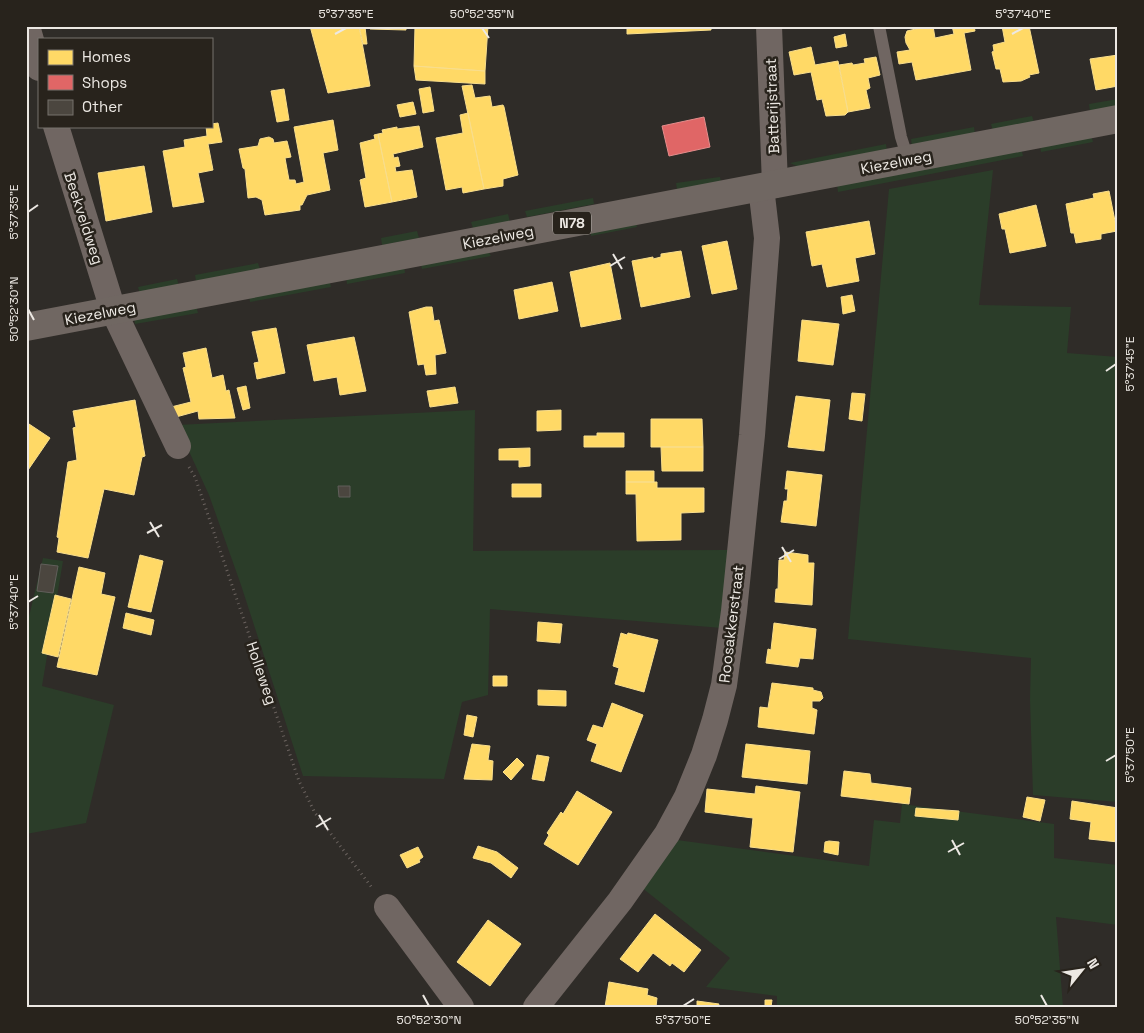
<svg xmlns="http://www.w3.org/2000/svg" width="1144" height="1033" font-family="'Space Grotesk',sans-serif">
<style>
.green{fill:#2b3d29}
.homes{fill:#ffd966;stroke:#f9de8c}
.shops{fill:#e06666;stroke:#e48d8c}
.building{fill:#4b463f;stroke:#615f5b}
.lines{fill:none;stroke-linecap:round;stroke-linejoin:round}
.path{stroke:#6b635f;stroke-width:3;stroke-dasharray:1 4;stroke-linecap:butt}
.service{stroke:#706662;stroke-width:12}
.minor{stroke:#706662;stroke-width:26}
.primary{stroke:#706762;stroke-width:28}
.ticks{fill:none;stroke:#ece8e3;stroke-width:2}
.labels{text-anchor:middle;dominant-baseline:central;stroke-width:5;stroke-linejoin:round;paint-order:stroke}
.shield{fill:#28231c;stroke:#b1ada7;stroke-width:1}
.shield-label{font-size:14px;font-weight:bold;fill:#ece8e3}
.street-label{font-size:15px;fill:#ece8e3;stroke:#28231c}
.neatline{fill:none;stroke:#ece8e3;stroke-width:2}
.ticks-label{font-size:12px;text-anchor:middle;fill:#ece8e3}
</style>
<rect width="100%" height="100%" fill="#2f2c28"/>
<path class="green" d="M 1118,99 L 1118,106 L 1090,112 L 1089,104 Z
M 1032,116 L 1034,122 L 993,131 L 991,124 Z
M 974,127 L 975,134 L 912,147 L 911,139 Z
M 1091,135 L 1093,142 L 1041,152 L 1040,145 Z
M 886,144 L 887,151 L 801,168 L 790,163 Z
M 1021,148 L 1023,156 L 838,192 L 837,184 Z
M 993,170 L 979,305 L 1071,307 L 1067,353 L 1118,357 L 1118,802 L 1033,795 L 1030,699 L 1031,658 L 848,639 L 889,189 Z
M 720,177 L 721,182 L 677,189 L 676,183 Z
M 593,198 L 594,204 L 527,217 L 525,211 Z
M 508,214 L 510,222 L 473,228 L 471,222 Z
M 636,220 L 637,227 L 591,236 L 590,228 Z
M 417,231 L 419,238 L 382,245 L 381,238 Z
M 487,249 L 491,256 L 422,269 L 420,261 Z
M 258,263 L 260,269 L 196,281 L 195,275 Z
M 404,266 L 405,273 L 347,284 L 346,276 Z
M 177,279 L 179,286 L 140,294 L 138,287 Z
M 329,279 L 331,287 L 250,302 L 249,295 Z
M 196,306 L 198,313 L 135,324 L 134,317 Z
M 475,410 L 473,551 L 729,550 L 722,628 L 490,609 L 488,695 L 462,702 L 444,779 L 303,776 L 241,585 L 209,495 L 177,425 Z
M 43,558 L 63,561 L 42,686 L 114,705 L 86,823 L 26,834 L 26,629 Z
M 902,804 L 1054,824 L 1054,858 L 1118,865 L 1118,925 L 1056,917 L 1063,1007 L 777,1007 L 777,996 L 706,987 L 730,958 L 641,887 L 677,840 L 869,866 L 874,820 L 900,823 Z"/>
<path class="homes" d="M 310,26 L 359,26 L 370,86 L 328,93 Z
M 359,26 L 406,26 L 406,30 L 370,29 L 369,27 L 365,27 L 367,44 L 363,44 Z
M 415,26 L 488,26 L 485,71 L 414,66 Z
M 627,26 L 711,26 L 711,30 L 627,34 Z
M 929,26 L 933,26 L 935,38 L 954,34 L 952,26 L 974,26 L 975,31 L 964,33 L 971,70 L 916,80 L 912,62 L 899,64 L 897,52 L 910,50 L 906,43 L 905,37 L 907,31 Z
M 1002,26 L 1029,26 L 1039,73 L 1029,75 L 1030,77 L 1021,81 L 1003,82 L 1000,69 L 996,69 L 992,52 L 994,51 L 993,45 L 1005,42 Z
M 845,34 L 847,46 L 836,48 L 834,37 Z
M 811,47 L 815,65 L 838,61 L 848,112 L 845,115 L 826,116 L 822,99 L 817,100 L 811,72 L 794,75 L 789,52 Z
M 1118,55 L 1118,86 L 1096,90 L 1090,59 Z
M 876,57 L 880,75 L 868,78 L 870,88 L 866,90 L 870,108 L 848,112 L 839,65 L 852,63 L 853,65 L 865,63 L 864,59 Z
M 414,66 L 485,71 L 485,84 L 416,80 Z
M 472,85 L 475,98 L 490,96 L 492,107 L 503,105 L 504,107 L 518,175 L 503,179 L 503,186 L 484,189 L 462,86 Z
M 430,87 L 434,111 L 423,113 L 419,89 Z
M 284,89 L 289,120 L 277,122 L 271,91 Z
M 413,102 L 416,114 L 400,117 L 397,105 Z
M 468,113 L 484,189 L 463,193 L 462,187 L 446,190 L 436,138 L 463,133 L 460,115 Z
M 333,120 L 338,150 L 323,153 L 330,190 L 307,195 L 302,205 L 300,205 L 300,210 L 265,215 L 262,200 L 256,197 L 248,198 L 245,169 L 243,168 L 239,149 L 258,146 L 260,139 L 269,137 L 273,139 L 274,143 L 287,141 L 291,157 L 285,158 L 289,180 L 295,180 L 296,184 L 304,182 L 294,127 Z
M 218,123 L 222,142 L 208,144 L 213,170 L 198,173 L 204,202 L 173,207 L 163,151 L 185,147 L 184,140 L 207,136 L 206,126 L 211,126 L 211,124 Z
M 419,126 L 423,147 L 393,154 L 394,158 L 398,157 L 400,166 L 395,167 L 396,172 L 412,170 L 417,197 L 392,202 L 378,134 L 383,133 L 382,130 L 397,127 L 397,129 Z
M 378,134 L 392,202 L 365,207 L 360,180 L 366,178 L 360,143 L 375,139 L 374,135 Z
M 144,166 L 152,212 L 106,221 L 98,173 Z
M 1109,191 L 1117,231 L 1101,234 L 1101,239 L 1076,243 L 1074,233 L 1071,233 L 1066,204 L 1094,198 L 1093,194 Z
M 1036,205 L 1046,246 L 1010,253 L 1005,229 L 1002,229 L 999,214 Z
M 869,221 L 875,254 L 855,258 L 859,281 L 827,287 L 822,264 L 812,266 L 806,232 Z
M 727,241 L 737,289 L 712,294 L 702,246 Z
M 681,251 L 690,297 L 641,307 L 632,261 L 653,257 L 653,259 L 661,257 L 661,254 Z
M 610,263 L 621,319 L 581,327 L 570,272 Z
M 552,282 L 558,311 L 519,319 L 514,290 Z
M 852,295 L 855,311 L 843,314 L 841,297 Z
M 426,307 L 432,307 L 434,321 L 439,320 L 446,353 L 435,355 L 436,374 L 426,375 L 424,364 L 418,365 L 409,312 Z
M 802,320 L 839,324 L 833,365 L 798,361 Z
M 276,328 L 285,373 L 257,379 L 254,363 L 259,362 L 252,332 Z
M 354,337 L 366,391 L 340,395 L 337,377 L 314,381 L 307,345 Z
M 206,348 L 212,378 L 223,375 L 226,391 L 229,390 L 235,418 L 199,419 L 198,411 L 176,417 L 171,407 L 191,402 L 183,368 L 186,367 L 183,353 Z
M 246,386 L 250,408 L 243,410 L 237,388 Z
M 455,387 L 458,403 L 430,407 L 427,391 Z
M 852,393 L 865,394 L 862,421 L 849,419 Z
M 796,396 L 830,400 L 824,451 L 788,447 Z
M 135,400 L 145,456 L 142,457 L 134,495 L 104,489 L 88,558 L 57,552 L 59,538 L 57,537 L 68,462 L 77,460 L 73,428 L 76,427 L 73,411 Z
M 561,410 L 561,430 L 537,431 L 537,411 Z
M 651,419 L 702,419 L 703,447 L 651,447 Z
M 26,422 L 50,438 L 26,473 Z
M 597,433 L 624,433 L 624,447 L 584,447 L 584,436 L 597,436 Z
M 661,447 L 703,447 L 703,471 L 662,471 Z
M 530,448 L 530,466 L 519,467 L 519,460 L 499,460 L 499,449 Z
M 626,471 L 654,471 L 654,482 L 626,482 Z
M 787,471 L 822,475 L 816,526 L 781,522 L 784,501 L 787,501 L 788,489 L 785,489 Z
M 626,482 L 657,482 L 657,488 L 704,488 L 704,512 L 681,513 L 681,540 L 637,541 L 636,494 L 626,494 Z
M 512,484 L 541,484 L 541,497 L 512,497 Z
M 785,552 L 808,555 L 808,563 L 814,563 L 812,605 L 775,602 L 776,589 L 778,589 L 779,560 L 784,560 Z
M 140,555 L 163,561 L 151,612 L 128,607 Z
M 79,567 L 105,573 L 101,594 L 115,597 L 97,675 L 57,667 Z
M 55,595 L 71,599 L 58,657 L 42,653 Z
M 126,613 L 154,620 L 151,635 L 123,628 Z
M 538,622 L 562,624 L 560,643 L 537,641 Z
M 774,623 L 816,629 L 813,659 L 800,658 L 798,667 L 766,663 L 768,649 L 771,650 Z
M 621,633 L 627,635 L 628,633 L 658,640 L 644,692 L 615,684 L 619,668 L 613,666 Z
M 493,676 L 507,676 L 507,686 L 493,686 Z
M 772,683 L 813,688 L 813,690 L 821,692 L 823,698 L 820,701 L 812,701 L 812,708 L 817,710 L 814,734 L 758,727 L 760,707 L 768,708 Z
M 538,690 L 566,691 L 566,706 L 538,705 Z
M 612,703 L 643,715 L 621,772 L 591,761 L 597,744 L 587,740 L 593,725 L 603,728 Z
M 467,715 L 477,717 L 473,737 L 464,735 Z
M 472,744 L 490,746 L 488,760 L 493,761 L 492,780 L 464,779 Z
M 746,744 L 810,751 L 807,784 L 742,777 Z
M 537,755 L 549,757 L 544,781 L 532,779 Z
M 517,758 L 524,765 L 511,780 L 503,772 Z
M 844,771 L 870,774 L 871,783 L 911,788 L 909,804 L 841,796 Z
M 756,786 L 800,792 L 793,852 L 750,847 L 753,818 L 705,812 L 707,789 L 755,794 Z
M 577,791 L 612,812 L 578,865 L 544,844 L 549,835 L 547,833 L 561,812 L 563,814 Z
M 1027,797 L 1045,800 L 1040,821 L 1023,817 Z
M 1072,801 L 1118,808 L 1118,842 L 1089,839 L 1091,822 L 1070,819 Z
M 916,808 L 959,811 L 958,820 L 915,816 Z
M 829,841 L 839,842 L 838,855 L 824,852 L 825,842 Z
M 478,846 L 497,852 L 518,868 L 511,878 L 491,863 L 473,858 Z
M 418,847 L 423,857 L 419,860 L 420,862 L 407,868 L 400,855 Z
M 655,914 L 701,950 L 684,972 L 672,963 L 670,966 L 653,953 L 638,972 L 620,959 Z
M 488,920 L 521,944 L 490,986 L 457,962 Z
M 609,982 L 648,989 L 647,995 L 657,998 L 656,1007 L 605,1007 Z
M 765,1000 L 772,1000 L 771,1007 L 765,1007 Z
M 697,1001 L 719,1004 L 718,1007 L 697,1007 Z"/>
<path class="shops" d="M 704,117 L 710,147 L 669,156 L 662,126 Z"/>
<path class="building" d="M 338,486 L 350,486 L 350,497 L 339,497 Z
M 41,564 L 58,566 L 53,593 L 37,591 Z"/>
<g class="lines">
<path class="path" d="M 189,467 L 195,477 L 299,781 L 315,813 L 373,889"/>
<path class="service" d="M 879,26 L 901,137 L 908,159"/>
<path class="minor" d="M 27,26 L 39,68
M 769,26 L 775,185
M 56,126 L 113,310 L 178,446
M 387,907 L 461,1007
M 536,1007 L 620,901 L 667,834 L 687,797 L 704,755 L 715,720 L 724,685 L 734,611 L 752,435 L 767,238 L 761,187"/>
<path class="primary" d="M 26,327 L 1118,119"/>
</g>
<path class="ticks" d="M 482,28 L 489,38M 335,34 L 346,28M 1012,34 L 1023,28M 28,212 L 38,205M 613,254 L 622,269M 610,266 L 625,257M 28,309 L 34,320M 1106,371 L 1116,364M 150,522 L 159,537M 147,533 L 162,525M 782,547 L 791,562M 779,559 L 794,550M 28,602 L 38,596M 1106,761 L 1116,755M 319,815 L 328,830M 316,827 L 331,818M 952,840 L 960,855M 948,852 L 964,843M 423,995 L 429,1006M 1041,995 L 1047,1006M 683,1006 L 694,999"/>
<g class="labels">
<rect class="shield" x="553" y="211.5" width="38" height="23" rx="4"/>
<g class="shield-label">
<text x="572" y="223">N78</text>
</g>
<g class="street-label">
<text transform="translate(772 106) rotate(-92)">Batterijstraat</text>
<text transform="translate(896 162) rotate(-11)">Kiezelweg</text>
<text transform="translate(84 218) rotate(72)">Beekveldweg</text>
<text transform="translate(498 237) rotate(-11)">Kiezelweg</text>
<text transform="translate(100 313) rotate(-11)">Kiezelweg</text>
<text transform="translate(731 624) rotate(-83)">Roosakkerstraat</text>
<text transform="translate(262 673) rotate(71)">Holleweg</text>
</g>
</g>
<rect width="1144" height="1033" fill="none" stroke="#28231c" stroke-width="55"/>
<rect x="38" y="38" width="175" height="90" fill="#28231c" stroke="#76726c"/>
<rect x="48" y="50" width="25" height="15" fill="#ffd966" stroke="#76726c"/>
<text x="82" y="62" font-size="15" fill="#ece8e3">Homes</text>
<rect x="48" y="75" width="25" height="15" fill="#e06666" stroke="#76726c"/>
<text x="82" y="88" font-size="15" fill="#ece8e3">Shops</text>
<rect x="48" y="100" width="25" height="15" fill="#4b463f" stroke="#76726c"/>
<text x="82" y="112" font-size="15" fill="#ece8e3">Other</text>
<g transform="translate(1082 970) rotate(60)" stroke="#28231c" stroke-width="4" paint-order="stroke">
<path d="M0-4L9 19L0 12L-9 19Z" fill="#ece8e3"/>
<text y="-8" font-size="14" font-weight="bold" text-anchor="middle" fill="#ece8e3">N</text>
</g>
<rect x="28" y="28" width="1088" height="978" class="neatline"/>
<g class="ticks-label">
<text x="346" y="18">5°37'35"E</text>
<text x="482" y="18">50°52'35"N</text>
<text x="1023" y="18">5°37'40"E</text>
<text transform="translate(14 212) rotate(-90)" y="4">5°37'35"E</text>
<text transform="translate(14 309) rotate(-90)" y="4">50°52'30"N</text>
<text transform="translate(1130 364) rotate(-90)" y="4">5°37'45"E</text>
<text transform="translate(14 602) rotate(-90)" y="4">5°37'40"E</text>
<text transform="translate(1130 755) rotate(-90)" y="4">5°37'50"E</text>
<text x="429" y="1024">50°52'30"N</text>
<text x="683" y="1024">5°37'50"E</text>
<text x="1047" y="1024">50°52'35"N</text>
</g>
</svg>
